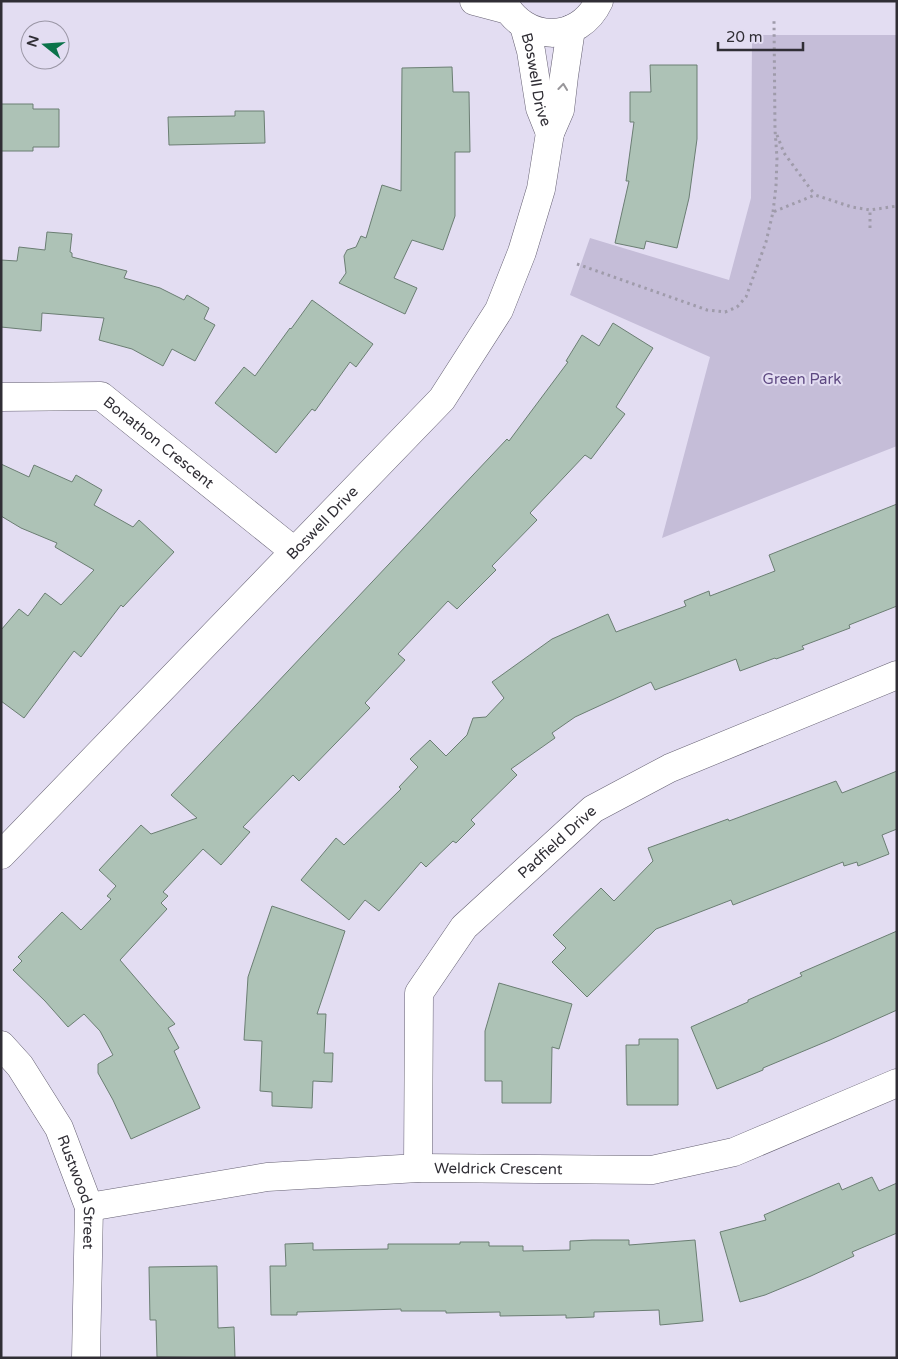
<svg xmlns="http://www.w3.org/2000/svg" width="898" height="1359" font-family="'Varela Round',sans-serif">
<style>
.green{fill:#c5bdd8}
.building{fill:#adc2b6;stroke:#6b7e73}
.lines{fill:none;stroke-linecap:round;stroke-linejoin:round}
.street-casing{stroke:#666173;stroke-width:29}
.secondary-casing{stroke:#666173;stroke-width:29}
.path{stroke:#9f9baa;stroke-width:3;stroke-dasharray:2.5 4;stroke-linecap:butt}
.street{stroke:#fff;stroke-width:28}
.secondary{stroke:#fff;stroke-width:28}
.oneway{stroke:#98969a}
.labels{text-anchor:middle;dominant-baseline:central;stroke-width:4;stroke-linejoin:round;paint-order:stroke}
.street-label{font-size:15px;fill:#302e35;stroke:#e3ddf2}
.park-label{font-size:15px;fill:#5d4881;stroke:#e3ddf2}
</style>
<rect width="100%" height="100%" fill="#e3ddf2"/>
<path class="green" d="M 752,35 L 897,35 L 897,446 L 662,538 L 710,357 L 570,295 L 590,238 L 729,280 L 751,198 Z"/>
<path class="building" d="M 650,65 L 697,65 L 697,139 L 689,198 L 677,248 L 646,241 L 644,249 L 615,243 L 629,181 L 626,181 L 634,122 L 630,122 L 630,92 L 651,92 Z
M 452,67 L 453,92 L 469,92 L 470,152 L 455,152 L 455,216 L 443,250 L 412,240 L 394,278 L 417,288 L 405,314 L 339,283 L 346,273 L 344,256 L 347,250 L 356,247 L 361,236 L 366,238 L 382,185 L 401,191 L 402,68 Z
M 1,104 L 33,104 L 33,109 L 59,109 L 59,147 L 33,147 L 33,151 L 1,151 Z
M 235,111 L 264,111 L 265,143 L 169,145 L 168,117 L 235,116 Z
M 47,232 L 72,234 L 70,252 L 72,253 L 72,257 L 127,271 L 124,278 L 160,288 L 184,300 L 187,295 L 209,308 L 204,319 L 215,325 L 195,361 L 172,349 L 163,366 L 132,349 L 99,340 L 104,318 L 42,313 L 41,331 L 1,327 L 1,260 L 17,261 L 19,247 L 45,250 Z
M 312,300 L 373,344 L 356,367 L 350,362 L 315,411 L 312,409 L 276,453 L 215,403 L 244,367 L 255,376 L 290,328 L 291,329 Z
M 613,323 L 653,348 L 616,407 L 625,414 L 591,459 L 585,455 L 530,513 L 537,520 L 492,566 L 496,570 L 457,609 L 448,601 L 398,654 L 405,660 L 365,703 L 370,708 L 299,781 L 293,775 L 243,827 L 250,832 L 221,865 L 203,849 L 163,892 L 168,896 L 161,903 L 167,909 L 120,960 L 175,1024 L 168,1028 L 179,1048 L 174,1051 L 200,1108 L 131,1139 L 113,1100 L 98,1073 L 98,1064 L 113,1055 L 100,1031 L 84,1014 L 68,1027 L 45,1001 L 13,970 L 22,961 L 18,957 L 62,912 L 81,930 L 111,899 L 107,896 L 116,886 L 99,870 L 141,825 L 151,834 L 197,818 L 171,795 L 507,439 L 509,441 L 568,362 L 566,361 L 582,335 L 599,346 Z
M 1,464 L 29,477 L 34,465 L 72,482 L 76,475 L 102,490 L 94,505 L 133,527 L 139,520 L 174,552 L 123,607 L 121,605 L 81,657 L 74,651 L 24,718 L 1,701 L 1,630 L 19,609 L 28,616 L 45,593 L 61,605 L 94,570 L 55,547 L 57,543 L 21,528 L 1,516 Z
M 897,504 L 897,606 L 849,625 L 850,628 L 802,646 L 804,649 L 776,659 L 775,658 L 740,671 L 736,659 L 655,690 L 651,682 L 575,717 L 552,733 L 555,738 L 511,769 L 517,775 L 471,820 L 475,824 L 456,843 L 453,841 L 426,867 L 421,862 L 379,911 L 365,900 L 349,920 L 301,880 L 336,838 L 344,845 L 401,789 L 399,787 L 418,767 L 410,759 L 430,740 L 446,756 L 467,735 L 473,718 L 486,717 L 504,698 L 492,682 L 552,639 L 608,614 L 616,632 L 686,606 L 684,601 L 709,591 L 710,596 L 775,571 L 769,555 Z
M 897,771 L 897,829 L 882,835 L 889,854 L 858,866 L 857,862 L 844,866 L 843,862 L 733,905 L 731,900 L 656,929 L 587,997 L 552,962 L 566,948 L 553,935 L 601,888 L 614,901 L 653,861 L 648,848 L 728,819 L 729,821 L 836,781 L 842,793 Z
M 272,906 L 345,931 L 317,1014 L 326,1014 L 324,1053 L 333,1053 L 332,1082 L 313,1081 L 312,1108 L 272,1106 L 272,1092 L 260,1091 L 262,1041 L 244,1040 L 248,977 Z
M 897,931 L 897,1010 L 830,1040 L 763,1068 L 763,1070 L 717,1089 L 691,1027 L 748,1002 L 748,1000 L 802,976 L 800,973 Z
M 499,983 L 572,1004 L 559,1049 L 552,1047 L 551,1103 L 502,1103 L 502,1081 L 485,1081 L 485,1031 Z
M 639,1039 L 678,1039 L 678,1105 L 627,1105 L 626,1045 L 639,1045 Z
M 872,1177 L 879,1191 L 897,1183 L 897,1233 L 852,1252 L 854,1256 L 811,1276 L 765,1295 L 740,1302 L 720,1232 L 766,1220 L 764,1215 L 839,1183 L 842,1190 Z
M 592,1240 L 629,1240 L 629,1245 L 695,1240 L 703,1321 L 660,1325 L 659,1310 L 594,1312 L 594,1317 L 566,1318 L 566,1315 L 500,1316 L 500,1312 L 446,1313 L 446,1311 L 401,1311 L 401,1309 L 297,1312 L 297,1315 L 271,1315 L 270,1266 L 286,1266 L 285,1244 L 313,1243 L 313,1250 L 388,1249 L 388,1244 L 460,1244 L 460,1242 L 489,1242 L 489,1246 L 523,1246 L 523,1251 L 570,1250 L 570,1241 Z
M 217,1266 L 218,1328 L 234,1327 L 235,1358 L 157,1357 L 156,1320 L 150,1320 L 149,1267 Z"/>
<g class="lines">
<g class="street-casing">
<g id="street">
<path id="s1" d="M 524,26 L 531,51 L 540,108 L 550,133"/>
<path id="s2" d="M 1,397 L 101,396 L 294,551"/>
<path id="s3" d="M 1,855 L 442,399 L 499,310 L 522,252 L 541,189 L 550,133 L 560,110 L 564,76 L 571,29"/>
<path id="s4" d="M 1,1045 L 20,1066 L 59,1128 L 89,1207 L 86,1358"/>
<path id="s5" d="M 418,1168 L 419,993 L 464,927 L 593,809 L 670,768 L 897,675"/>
<path id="s6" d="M 89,1207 L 267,1177 L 418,1168 L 652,1170 L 734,1152 L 897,1083"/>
</g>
</g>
<g class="secondary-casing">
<path id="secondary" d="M 474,1 L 508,10
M 503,1 C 524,43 579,44 599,1"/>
</g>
<path class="path" d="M 777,135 L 784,153 L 815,195
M 773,212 L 776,186 L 777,158 L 775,130 L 774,21
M 870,228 L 870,210
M 577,264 L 707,310 L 725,312 L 737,307 L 746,297 L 766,242 L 773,212 L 815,195 L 852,207 L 870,210 L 897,206"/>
<use href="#street" class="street"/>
<use href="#secondary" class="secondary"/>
</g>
<defs><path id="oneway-chevron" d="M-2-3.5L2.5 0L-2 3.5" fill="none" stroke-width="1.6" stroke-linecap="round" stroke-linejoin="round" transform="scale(1.25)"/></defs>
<use class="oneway" href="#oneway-chevron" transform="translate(563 87) rotate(-84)"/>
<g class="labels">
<g class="street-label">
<text stroke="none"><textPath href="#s1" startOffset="55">Boswell Drive</textPath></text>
<text stroke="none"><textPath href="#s2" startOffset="174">Bonathon Crescent</textPath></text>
<text stroke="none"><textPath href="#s3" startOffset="462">Boswell Drive</textPath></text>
<text stroke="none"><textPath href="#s5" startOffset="381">Padfield Drive</textPath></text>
<text stroke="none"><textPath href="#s6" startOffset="412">Weldrick Crescent</textPath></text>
<text stroke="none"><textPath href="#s4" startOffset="169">Rustwood Street</textPath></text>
</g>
<g class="park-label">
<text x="802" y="379">Green Park</text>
</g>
</g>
<rect width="898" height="1359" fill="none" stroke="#302e35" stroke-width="5"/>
<g transform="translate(45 45) rotate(287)"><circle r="24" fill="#e3ddf2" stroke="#9b97a6"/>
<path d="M0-4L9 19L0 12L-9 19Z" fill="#0b724a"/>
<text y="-8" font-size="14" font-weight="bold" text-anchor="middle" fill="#302e35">N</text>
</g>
<path d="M718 42v8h85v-8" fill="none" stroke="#302e35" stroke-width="2.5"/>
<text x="726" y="42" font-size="15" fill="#302e35" stroke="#e3ddf2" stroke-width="4" paint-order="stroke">20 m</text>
</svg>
